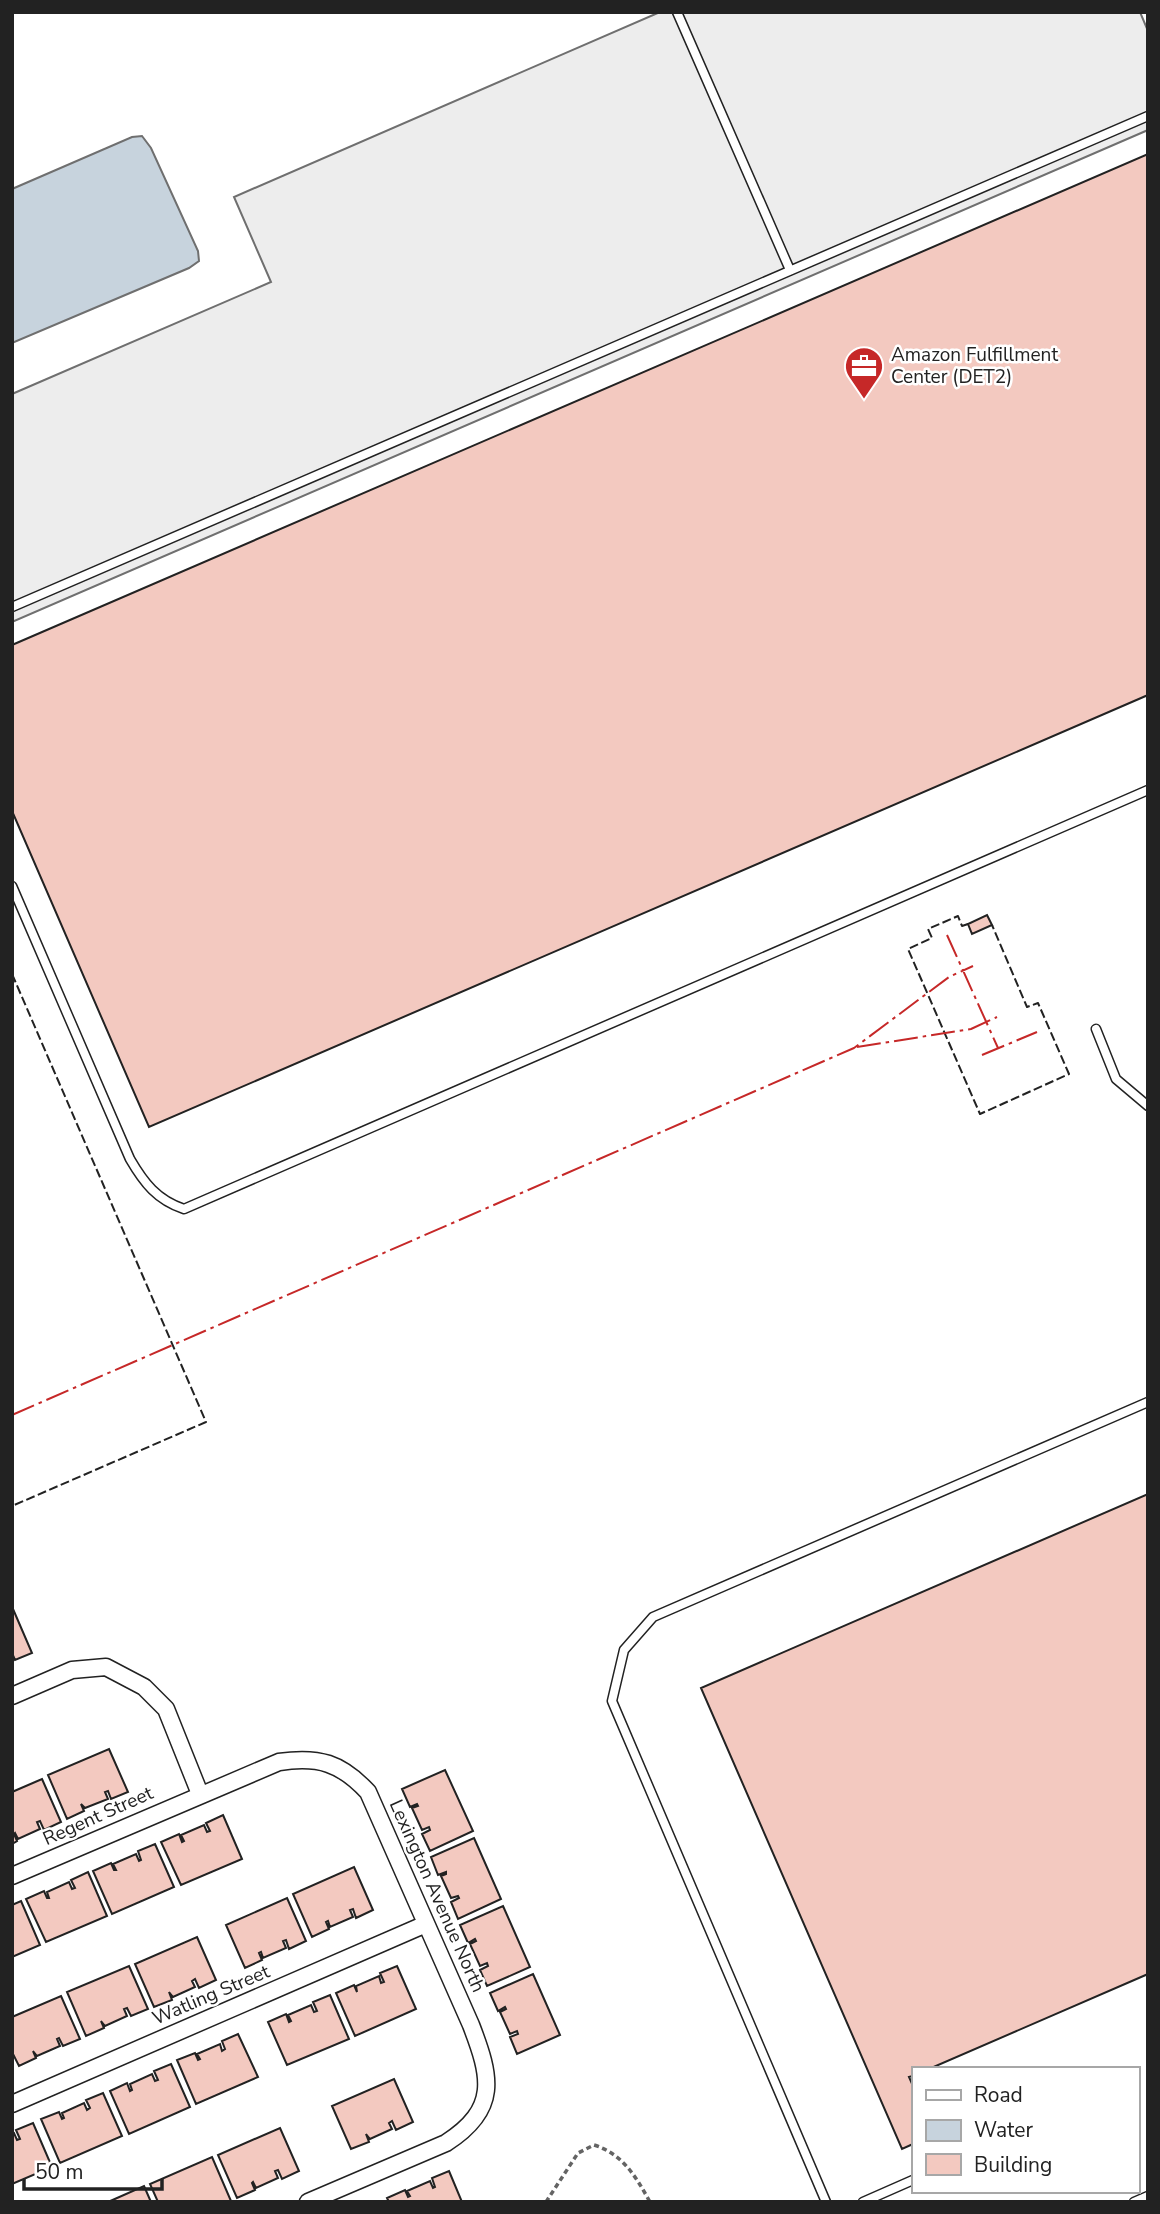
<svg xmlns="http://www.w3.org/2000/svg" width="1160" height="2214" font-family="'Nunito Sans',sans-serif">
<style>
.parking{fill:#ededed;stroke:#6f6f6f;stroke-width:2}
.water{fill:#c7d3dd;stroke:#6f6f6f;stroke-width:2}
.building{fill:#f3c9c0;stroke:#222;stroke-width:2}
.lines{fill:none;stroke-linecap:round;stroke-linejoin:round}
.service-casing{stroke:#222;stroke-width:11}
.minor-casing{stroke:#222;stroke-width:19}
.path{stroke:#646464;stroke-width:3.5;stroke-dasharray:5 3.5;stroke-linecap:butt}
.service{stroke:#fff;stroke-width:8}
.minor{stroke:#fff;stroke-width:16}
.fence{stroke:#222;stroke-width:2;stroke-dasharray:9 3.5;stroke-linecap:butt}
.power{stroke:#c62828;stroke-width:2;stroke-dasharray:24 5 3.5 5;stroke-linecap:butt}
.labels{text-anchor:middle;dominant-baseline:central;stroke-width:5;stroke-linejoin:round;paint-order:stroke}
.poi-label{font-size:19px;fill:#222;stroke:#fff;text-anchor:start}
.street-label{font-size:19px;fill:#222;stroke:#fff}
</style>
<rect width="100%" height="100%" fill="#fff"/>
<path class="parking" d="M 660,12 L 1140,12 L 1148,31 L 1148,130 L 12,622 L 12,394 L 271,282 L 234,197 Z"/>
<path class="water" d="M 142,136 L 151,148 L 198,251 L 199,261 L 189,268 L 12,343 L 12,189 L 132,137 Z"/>
<path class="building" d="M 1148,154 L 1148,695 L 149,1127 L 12,811 L 12,645 Z
M 987,915 L 992,925 L 972,934 L 968,924 Z
M 1148,1494 L 1148,1974 L 929,2069 L 913,2069 L 913,2076 L 909,2077 L 913,2086 L 913,2144 L 902,2149 L 701,1688 Z
M 13,1609 L 32,1653 L 15,1660 L 12,1653 Z
M 109,1749 L 128,1792 L 111,1799 L 108,1791 L 105,1792 L 108,1799 L 85,1808 L 81,1804 L 84,1811 L 67,1819 L 48,1775 Z
M 445,1770 L 473,1831 L 430,1851 L 422,1834 L 430,1830 L 429,1827 L 422,1830 L 412,1808 L 418,1806 L 417,1804 L 410,1807 L 402,1789 Z
M 42,1779 L 61,1822 L 44,1830 L 40,1821 L 37,1822 L 40,1829 L 18,1839 L 15,1833 L 14,1834 L 17,1841 L 12,1844 L 12,1792 Z
M 223,1815 L 242,1859 L 181,1885 L 161,1842 L 179,1834 L 182,1842 L 184,1841 L 181,1835 L 204,1825 L 207,1832 L 210,1831 L 206,1823 Z
M 474,1838 L 501,1899 L 458,1919 L 451,1902 L 459,1898 L 458,1896 L 451,1898 L 441,1876 L 446,1874 L 446,1872 L 438,1875 L 431,1857 Z
M 155,1844 L 174,1887 L 112,1914 L 93,1871 L 111,1863 L 114,1870 L 116,1870 L 113,1864 L 136,1854 L 139,1861 L 141,1860 L 138,1851 Z
M 354,1867 L 373,1910 L 356,1918 L 353,1909 L 350,1910 L 353,1917 L 330,1927 L 328,1921 L 326,1922 L 329,1929 L 312,1937 L 293,1894 Z
M 88,1872 L 107,1916 L 46,1942 L 26,1899 L 44,1891 L 47,1898 L 49,1898 L 47,1892 L 69,1882 L 72,1889 L 75,1888 L 71,1880 Z
M 287,1898 L 306,1941 L 289,1949 L 286,1940 L 283,1941 L 286,1948 L 263,1958 L 261,1952 L 259,1953 L 262,1960 L 245,1968 L 226,1925 Z
M 21,1901 L 40,1945 L 12,1957 L 12,1905 Z
M 503,1906 L 530,1967 L 487,1986 L 480,1970 L 488,1966 L 487,1963 L 480,1966 L 470,1944 L 476,1941 L 475,1939 L 468,1943 L 460,1925 Z
M 197,1937 L 216,1980 L 199,1988 L 195,1979 L 192,1981 L 195,1987 L 173,1997 L 169,1992 L 172,2000 L 154,2007 L 135,1964 Z
M 129,1966 L 148,2009 L 131,2016 L 127,2008 L 124,2009 L 127,2016 L 105,2026 L 101,2021 L 104,2028 L 86,2036 L 67,1992 Z
M 397,1966 L 416,2009 L 355,2036 L 336,1993 L 354,1985 L 357,1992 L 356,1986 L 379,1976 L 381,1983 L 384,1982 L 380,1973 Z
M 533,1974 L 560,2035 L 517,2054 L 510,2037 L 518,2034 L 517,2031 L 510,2034 L 500,2012 L 506,2009 L 505,2007 L 498,2011 L 490,1993 Z
M 330,1995 L 349,2039 L 287,2065 L 268,2022 L 286,2014 L 289,2022 L 291,2021 L 288,2015 L 311,2005 L 314,2012 L 317,2011 L 313,2002 Z
M 61,1996 L 80,2039 L 63,2046 L 59,2038 L 57,2039 L 60,2046 L 37,2056 L 33,2051 L 36,2058 L 19,2066 L 12,2052 L 12,2017 Z
M 238,2034 L 258,2077 L 196,2104 L 177,2060 L 195,2053 L 198,2060 L 200,2059 L 197,2054 L 220,2044 L 222,2051 L 225,2049 L 222,2041 Z
M 171,2064 L 190,2107 L 129,2134 L 110,2091 L 127,2083 L 130,2091 L 132,2090 L 130,2084 L 152,2074 L 155,2081 L 158,2080 L 154,2071 Z
M 394,2079 L 413,2122 L 396,2130 L 392,2121 L 389,2123 L 392,2129 L 370,2139 L 366,2134 L 369,2142 L 351,2149 L 332,2106 Z
M 103,2093 L 122,2136 L 60,2163 L 41,2119 L 59,2112 L 62,2119 L 64,2118 L 62,2113 L 84,2103 L 87,2110 L 90,2108 L 86,2100 Z
M 33,2123 L 52,2167 L 12,2184 L 12,2134 L 14,2133 L 17,2140 L 20,2139 L 16,2130 Z
M 280,2128 L 299,2171 L 282,2179 L 278,2170 L 275,2171 L 278,2178 L 256,2188 L 253,2182 L 252,2183 L 255,2190 L 237,2198 L 218,2155 Z
M 212,2157 L 231,2201 L 158,2202 L 150,2184 Z
M 449,2171 L 462,2202 L 389,2202 L 387,2198 L 405,2190 L 408,2197 L 410,2196 L 407,2191 L 430,2181 L 433,2188 L 435,2187 L 432,2178 Z
M 144,2186 L 151,2202 L 108,2202 Z"/>
<g class="lines">
<g class="service-casing">
<path id="service" d="M 677,12 L 790,270
M 12,607 L 1148,116
M 12,886 L 130,1159 C 144,1183 157,1200 184,1209 L 1148,790
M 1096,1029 L 1116,1079 L 1148,1106
M 826,2202 L 612,1701 L 624,1650 L 653,1617 L 1148,1402
M 863,2202 L 913,2180
M 1134,2202 L 1148,2196"/>
</g>
<g class="minor-casing">
<path id="minor" d="M 12,1696 L 72,1670 L 106,1667 L 144,1687 L 166,1709 L 200,1794
M 12,1876 L 279,1762 C 319,1756 341,1763 368,1792 L 471,2025 C 491,2077 499,2109 446,2143 L 308,2202
M 12,2104 L 426,1924"/>
</g>
<path class="path" d="M 546,2202 L 578,2153 L 594,2145 C 623,2154 636,2177 650,2202"/>
<use href="#service" class="service"/>
<use href="#minor" class="minor"/>
<path class="fence" d="M 968,924 L 962,926 L 958,916 L 928,929 L 932,938 L 908,949 L 980,1114 L 1069,1074 L 1038,1003 L 1027,1007 L 992,925
M 12,974 L 206,1422 L 12,1506"/>
<path class="power" d="M 947,935 L 998,1048
M 857,1047 L 971,1029 L 997,1017
M 982,1055 L 1037,1032
M 12,1415 L 854,1048 L 949,977 L 973,966"/>
</g>
<defs>
<g id="office-pin" transform="scale(2.0125)"><path d="M0 17L-7.5 6A9.5 9.5 0 1 1 7.5 6Z" fill="#c62828" stroke="#fff"/><path d="M-6-3h4V-5.5h4V-3h4V5H-6ZM-1-4.5V-3h2v-1.5ZM-6 0V1H6V0Z" fill="#fff"/></g>
</defs>
<g fill-rule="evenodd">
<use href="#office-pin" x="864" y="366"/>
</g>
<g class="labels">
<g class="poi-label">
<text x="891" y="355">Amazon Fulfillment<tspan x="891" dy="22">Center (DET2)</tspan></text>
</g>
<g class="street-label">
<text transform="translate(98 1816) rotate(-24)">Regent Street</text>
<text transform="translate(437 1896) rotate(66)">Lexington Avenue North</text>
<text transform="translate(211 1995) rotate(-23)">Watling Street</text>
</g>
</g>
<rect width="1160" height="2214" fill="none" stroke="#222222" stroke-width="28"/>
<rect x="912" y="2067" width="228" height="126" fill="#ffffff" stroke="#a7a7a7" stroke-width="2"/>
<rect x="926" y="2090" width="35" height="10" fill="#ffffff" stroke="#a7a7a7" stroke-width="2"/>
<text x="974" y="2102" font-size="21" fill="#222222">Road</text>
<rect x="926" y="2120" width="35" height="21" fill="#c7d3dd" stroke="#a7a7a7" stroke-width="2"/>
<text x="974" y="2137" font-size="21" fill="#222222">Water</text>
<rect x="926" y="2154" width="35" height="21" fill="#f3c9c0" stroke="#a7a7a7" stroke-width="2"/>
<text x="974" y="2172" font-size="21" fill="#222222">Building</text>
<path d="M24 2179v10h138v-10" fill="none" stroke="#222222" stroke-width="3.5"/>
<text x="35" y="2179" font-size="21" fill="#222222" stroke="#ffffff" stroke-width="5" paint-order="stroke">50 m</text>
</svg>
